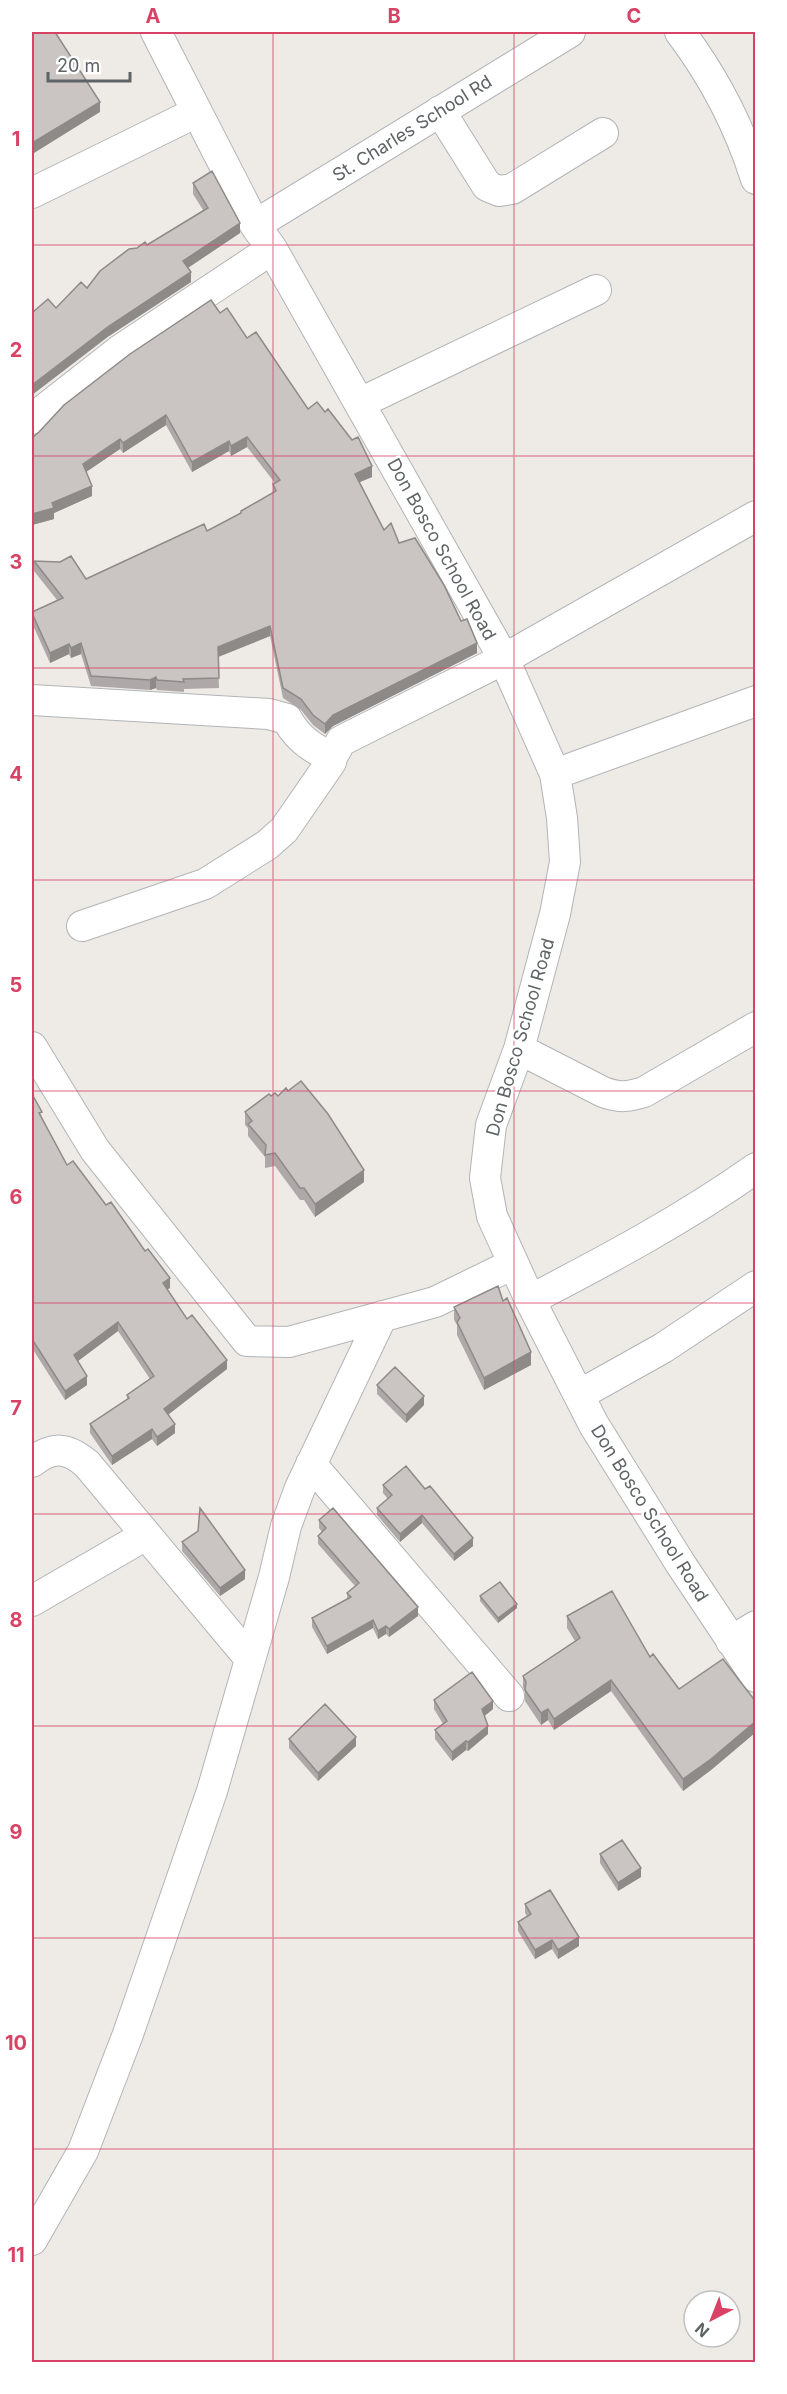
<svg xmlns="http://www.w3.org/2000/svg" width="787" height="2394" font-family="Inter,sans-serif">
<style>
.lines{fill:none;stroke-linecap:round;stroke-linejoin:round}
.minor-casing{stroke:#b1b5b7;stroke-width:32}
.minor{stroke:#fff;stroke-width:30}
.wall{fill:#aea9a8}
.shaded-wall{fill:#8d8a88}
.building{fill:#cac5c3;stroke:#8d8a88;stroke-width:1.5}
.grid{fill:none;stroke:#d84365;stroke-width:1.5;stroke-opacity:0.55}
.labels{text-anchor:middle;dominant-baseline:central;stroke-width:5;stroke-linejoin:round;paint-order:stroke}
.street-label{font-size:18px;fill:#5e6365;stroke:#fff}
.neatline{fill:none;stroke:#d84365;stroke-width:2}
.grid-label{font-size:20px;text-anchor:middle;font-weight:bold;fill:#d84365}
</style>
<rect width="100%" height="100%" fill="#eeeae6"/>
<g class="lines">
<g class="minor-casing">
<path id="minor" d="M 156,32 L 255,225 L 272,249 L 504,659 L 555,774 L 562,818 L 565,862 L 555,914 L 519,1049 L 491,1125 L 485,1178 L 492,1216 L 530,1300 L 594,1425 L 680,1563 L 756,1677
M 680,32 C 714,77 739,125 756,179
M 440,111 L 487,186 L 499,191 L 512,189 L 603,133
M 32,193 L 197,112
M 255,225 L 570,32
M 360,403 L 596,290
M 32,419 L 120,350 L 272,249
M 32,700 L 269,714 L 287,719 C 297,738 312,749 332,757
M 555,774 L 756,701
M 82,926 L 205,884 L 267,845 L 284,830 L 331,762 L 332,757 L 341,741 L 504,659 L 756,516
M 32,1047 L 95,1150 L 247,1341 L 289,1342 L 435,1302 L 513,1264
M 519,1049 L 603,1092 C 619,1098 628,1097 644,1092 L 756,1027
M 530,1300 C 607,1260 684,1219 756,1168
M 579,1395 L 663,1348 L 756,1286
M 32,1462 C 53,1446 67,1447 87,1464 L 250,1659
M 311,1464 L 509,1696
M 32,1601 L 146,1535
M 731,1641 L 756,1626
M 32,2240 L 83,2151 L 128,2034 L 212,1791 L 274,1577 L 286,1526 L 300,1488 L 382,1316"/>
</g>
<use href="#minor" class="minor"/>
</g>
<path class="wall" d="M 193,183 L 240,233 L 188,268 L 191,282 L 109,336 L 33,312 L 56,308 L 87,288 L 147,245 L 203,210 L 193,194 Z
M 220,313 L 247,338 L 308,409 L 372,477 L 360,482 L 384,530 L 399,543 L 461,621 L 477,653 L 333,726 L 325,734 L 313,725 L 301,710 L 283,698 L 270,636 L 218,657 L 219,688 L 184,689 L 184,692 L 157,690 L 156,688 L 150,690 L 91,686 L 81,654 L 71,658 L 69,654 L 50,663 L 32,623 L 32,612 L 57,600 L 34,571 L 34,561 L 86,579 L 207,531 L 241,513 L 273,493 L 273,484 L 275,483 L 247,447 L 231,456 L 229,451 L 192,472 L 166,425 L 123,453 L 120,449 L 86,472 L 92,496 L 54,513 L 54,519 L 32,525 L 32,438 Z
M 32,1094 L 42,1117 L 67,1165 L 106,1205 L 170,1288 L 167,1289 L 187,1319 L 227,1369 L 168,1414 L 175,1433 L 157,1446 L 152,1439 L 112,1465 L 90,1433 L 90,1424 L 127,1400 L 127,1395 L 150,1379 L 118,1331 L 78,1361 L 87,1385 L 65,1400 L 32,1348 Z
M 245,1112 L 364,1182 L 315,1217 L 304,1200 L 300,1200 L 275,1166 L 265,1168 L 265,1157 L 248,1136 L 248,1128 L 245,1125 Z
M 454,1307 L 531,1365 L 484,1390 L 457,1335 L 457,1325 L 454,1320 Z
M 377,1385 L 424,1405 L 406,1423 L 377,1394 Z
M 383,1485 L 473,1546 L 454,1561 L 422,1523 L 400,1542 L 377,1515 L 377,1508 L 388,1499 L 383,1493 Z
M 319,1520 L 418,1616 L 389,1637 L 386,1634 L 378,1639 L 373,1628 L 327,1654 L 312,1627 L 312,1618 L 347,1599 L 347,1593 L 355,1586 L 318,1544 L 318,1536 L 322,1532 L 319,1528 Z
M 182,1542 L 245,1579 L 220,1596 L 182,1551 Z
M 480,1596 L 517,1608 L 498,1623 L 480,1601 Z
M 567,1616 L 650,1657 L 679,1689 L 754,1704 L 756,1706 L 756,1732 L 711,1770 L 683,1791 L 611,1691 L 554,1730 L 548,1720 L 541,1725 L 525,1701 L 525,1692 L 523,1687 L 523,1676 L 575,1641 L 567,1628 Z
M 434,1700 L 493,1709 L 484,1716 L 488,1734 L 468,1751 L 466,1750 L 452,1761 L 435,1739 L 435,1730 L 443,1724 L 434,1709 Z
M 289,1739 L 356,1746 L 318,1781 L 289,1748 Z
M 600,1854 L 641,1877 L 618,1891 L 600,1863 Z
M 525,1904 L 579,1946 L 558,1959 L 552,1949 L 535,1959 L 518,1931 L 518,1922 L 527,1916 L 525,1913 Z"/>
<path class="shaded-wall" d="M 100,102 L 100,112 L 34,153 L 34,156 L 32,158 L 32,143 Z
M 240,223 L 240,233 L 183,271 L 183,261 Z
M 191,272 L 191,282 L 109,336 L 32,395 L 32,385 L 109,326 Z
M 166,415 L 166,425 L 123,453 L 123,443 Z
M 247,437 L 247,447 L 231,456 L 231,446 Z
M 120,439 L 120,449 L 83,474 L 83,464 Z
M 229,441 L 229,451 L 192,472 L 192,462 Z
M 372,466 L 372,477 L 355,484 L 355,474 Z
M 92,486 L 92,496 L 54,513 L 54,519 L 32,525 L 32,514 L 52,503 Z
M 270,626 L 270,636 L 218,657 L 218,647 Z
M 81,643 L 81,654 L 71,658 L 71,648 Z
M 477,643 L 477,653 L 333,726 L 325,734 L 325,724 L 333,715 Z
M 69,644 L 69,654 L 50,663 L 50,653 Z
M 156,677 L 156,688 L 150,690 L 150,680 Z
M 364,1170 L 364,1182 L 315,1217 L 315,1204 Z
M 170,1278 L 170,1288 L 163,1292 L 163,1283 Z
M 118,1322 L 118,1331 L 74,1364 L 74,1355 Z
M 531,1352 L 531,1365 L 484,1390 L 484,1378 Z
M 227,1360 L 227,1369 L 164,1418 L 164,1409 Z
M 87,1376 L 87,1385 L 65,1400 L 65,1391 Z
M 424,1396 L 424,1405 L 406,1423 L 406,1415 Z
M 175,1424 L 175,1433 L 157,1446 L 157,1437 Z
M 152,1429 L 152,1439 L 112,1465 L 112,1456 Z
M 422,1515 L 422,1523 L 400,1542 L 400,1534 Z
M 473,1538 L 473,1546 L 454,1561 L 454,1554 Z
M 245,1570 L 245,1579 L 220,1596 L 220,1588 Z
M 517,1604 L 517,1608 L 498,1623 L 498,1618 Z
M 418,1607 L 418,1616 L 389,1637 L 389,1629 Z
M 373,1620 L 373,1628 L 327,1654 L 327,1646 Z
M 386,1626 L 386,1634 L 378,1639 L 378,1631 Z
M 611,1680 L 611,1691 L 554,1730 L 554,1719 Z
M 493,1701 L 493,1709 L 482,1718 L 482,1709 Z
M 548,1709 L 548,1720 L 541,1725 L 541,1713 Z
M 756,1721 L 756,1732 L 711,1770 L 683,1791 L 683,1779 Z
M 488,1726 L 488,1734 L 468,1751 L 468,1742 Z
M 356,1737 L 356,1746 L 318,1781 L 318,1773 Z
M 466,1741 L 466,1750 L 452,1761 L 452,1752 Z
M 641,1868 L 641,1877 L 618,1891 L 618,1883 Z
M 579,1937 L 579,1946 L 558,1959 L 558,1950 Z
M 552,1940 L 552,1949 L 535,1959 L 535,1950 Z"/>
<path class="building" d="M 32,32 L 55,32 L 100,102 L 32,143 L 34,146 L 32,147 Z
M 212,171 L 240,223 L 183,261 L 191,272 L 109,326 L 32,385 L 32,309 L 33,312 L 48,299 L 56,308 L 81,282 L 87,288 L 100,271 L 129,249 L 137,248 L 145,242 L 147,245 L 208,208 L 193,183 Z
M 211,300 L 220,313 L 227,308 L 247,338 L 256,332 L 308,409 L 317,402 L 325,412 L 328,409 L 352,440 L 358,437 L 372,466 L 355,474 L 384,530 L 391,523 L 399,543 L 415,538 L 444,585 L 461,621 L 467,619 L 477,643 L 333,715 L 325,724 L 313,715 L 301,699 L 283,688 L 270,626 L 218,647 L 219,678 L 183,679 L 184,682 L 157,680 L 156,677 L 150,680 L 91,676 L 81,643 L 71,648 L 69,644 L 50,653 L 32,613 L 32,612 L 63,598 L 34,561 L 60,562 L 71,556 L 86,579 L 204,524 L 207,531 L 241,513 L 241,511 L 276,491 L 273,484 L 280,480 L 247,437 L 231,446 L 229,441 L 192,462 L 166,415 L 123,443 L 120,439 L 83,464 L 92,486 L 52,503 L 54,508 L 32,514 L 32,438 L 39,432 L 64,405 L 130,354 Z
M 301,1081 L 328,1114 L 364,1170 L 315,1204 L 304,1188 L 300,1188 L 275,1153 L 265,1155 L 266,1145 L 248,1124 L 252,1121 L 245,1112 L 269,1094 L 271,1096 L 275,1093 L 278,1096 L 286,1088 L 288,1091 Z
M 32,1094 L 42,1112 L 39,1113 L 67,1165 L 73,1161 L 106,1205 L 111,1202 L 145,1251 L 148,1249 L 170,1278 L 163,1283 L 187,1319 L 192,1315 L 227,1360 L 164,1409 L 175,1424 L 157,1437 L 152,1429 L 112,1456 L 90,1424 L 129,1398 L 127,1395 L 154,1376 L 118,1322 L 74,1355 L 87,1376 L 65,1391 L 32,1339 Z
M 498,1286 L 503,1301 L 507,1298 L 531,1352 L 484,1378 L 457,1322 L 460,1318 L 454,1307 Z
M 395,1367 L 424,1396 L 406,1415 L 377,1385 Z
M 406,1466 L 425,1489 L 430,1486 L 473,1538 L 454,1554 L 422,1515 L 400,1534 L 377,1508 L 392,1495 L 383,1485 Z
M 200,1508 L 245,1570 L 220,1588 L 182,1542 L 198,1531 Z
M 333,1508 L 418,1607 L 389,1629 L 386,1626 L 378,1631 L 373,1620 L 327,1646 L 312,1618 L 351,1597 L 347,1593 L 359,1583 L 318,1536 L 326,1528 L 319,1520 Z
M 500,1582 L 517,1604 L 498,1618 L 480,1596 Z
M 612,1591 L 650,1657 L 653,1654 L 679,1689 L 723,1659 L 753,1698 L 756,1706 L 756,1721 L 711,1759 L 683,1779 L 611,1680 L 554,1719 L 548,1709 L 541,1713 L 525,1690 L 526,1682 L 523,1676 L 580,1638 L 567,1616 Z
M 472,1672 L 493,1701 L 482,1709 L 488,1726 L 468,1742 L 466,1741 L 452,1752 L 435,1730 L 447,1721 L 434,1700 Z
M 325,1704 L 356,1737 L 318,1773 L 289,1739 Z
M 622,1840 L 641,1868 L 618,1883 L 600,1854 Z
M 550,1890 L 579,1937 L 558,1950 L 552,1940 L 535,1950 L 518,1922 L 531,1914 L 525,1904 Z"/>
<path class="grid" d="M 273,32 L 273,2362M 514,32 L 514,2362M 32,245 L 756,245M 32,456 L 756,456M 32,668 L 756,668M 32,880 L 756,880M 32,1091 L 756,1091M 32,1303 L 756,1303M 32,1514 L 756,1514M 32,1726 L 756,1726M 32,1938 L 756,1938M 32,2149 L 756,2149"/>
<g class="labels">
<g class="street-label">
<text transform="translate(412 128) rotate(-32)">St. Charles School Rd</text>
<text transform="translate(442 549) rotate(61)">Don Bosco School Road</text>
<text transform="translate(520 1037) rotate(-74)">Don Bosco School Road</text>
<text transform="translate(650 1513) rotate(58)">Don Bosco School Road</text>
</g>
</g>
<rect width="787" height="2394" fill="none" stroke="#ffffff" stroke-width="66"/>
<g transform="translate(712 2319) rotate(222)"><circle r="28" fill="#ffffff" stroke="#bfc1c1" stroke-width="1.5"/>
<path d="M0-4.5L10 22L0 15L-10 22Z" fill="#d84365"/>
<text y="-9" font-size="16" font-weight="bold" text-anchor="middle" fill="#5e6365">N</text>
</g>
<path d="M48 72v9h82v-9" fill="none" stroke="#5e6365" stroke-width="3"/>
<text x="57" y="72" font-size="18" fill="#5e6365" stroke="#ffffff" stroke-width="4.5" paint-order="stroke">20 m</text>
<rect x="33" y="33" width="721" height="2328" class="neatline"/>
<g class="grid-label">
<text x="153" y="23">A</text>
<text x="394" y="23">B</text>
<text x="634" y="23">C</text>
<text x="16" y="146">1</text>
<text x="16" y="357">2</text>
<text x="16" y="569">3</text>
<text x="16" y="781">4</text>
<text x="16" y="992">5</text>
<text x="16" y="1204">6</text>
<text x="16" y="1415">7</text>
<text x="16" y="1627">8</text>
<text x="16" y="1839">9</text>
<text x="16" y="2050">10</text>
<text x="16" y="2262">11</text>
</g>
</svg>
